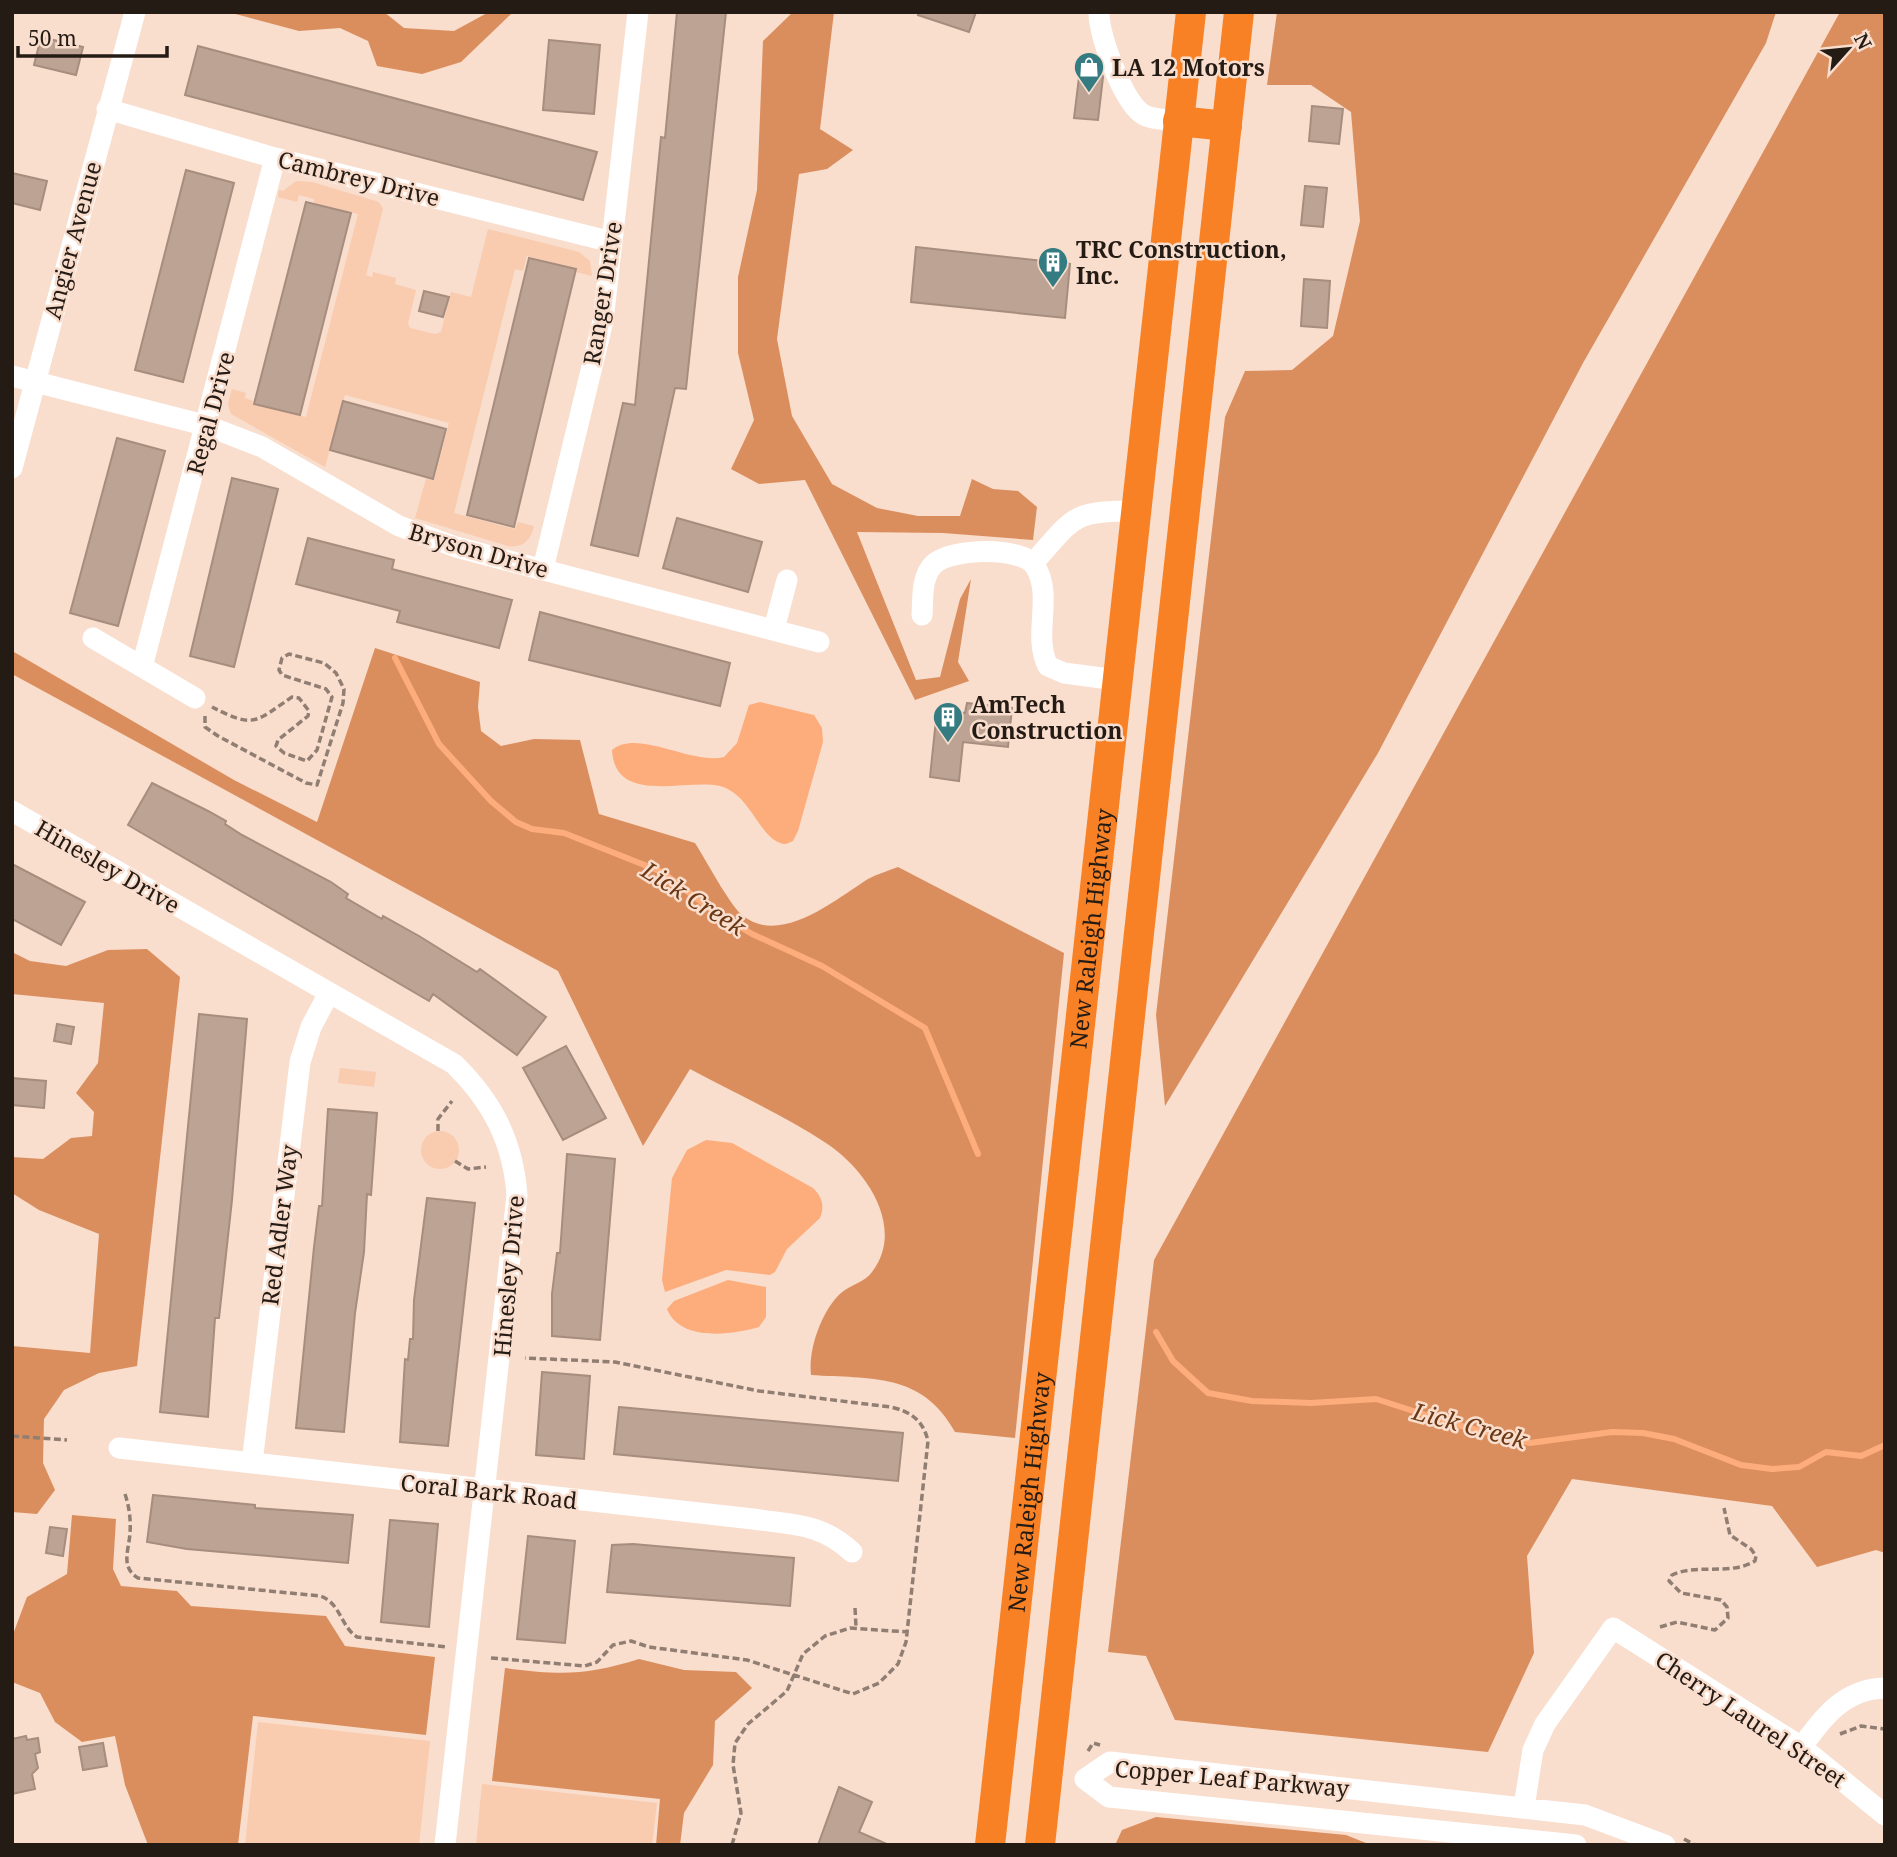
<svg xmlns="http://www.w3.org/2000/svg" width="1897" height="1857" font-family="'Noto Serif',serif">
<style>
.green{fill:#f9cbaf}
.forest{fill:#db8e5d}
.water{fill:#fdad7b}
.lines{fill:none;stroke-linecap:round;stroke-linejoin:round}
.stream{stroke:#fdad7b;stroke-width:6}
.building{fill:#bda393;stroke:#a68d7e;stroke-width:2}
.path{stroke:#917e73;stroke-width:3.5;stroke-dasharray:7 3.5;stroke-linecap:butt}
.minor{stroke:#fff;stroke-width:21}
.highway{stroke:#f78124;stroke-width:30}
.labels{text-anchor:middle;dominant-baseline:central;stroke-width:5;stroke-linejoin:round;paint-order:stroke}
.poi-label{font-size:23px;font-weight:bold;fill:#251b15;stroke:#f9ddcd;text-anchor:start}
.street-label{font-size:23px;fill:#251b15;stroke:#f9ddcd}
.water-label{font-size:24px;font-style:italic;fill:#6a3814;stroke:#f9ddcd}
</style>
<rect width="100%" height="100%" fill="#f9ddcd"/>
<path class="green" d="M 296,181 L 312,182 L 379,202 L 383,209 L 366,275 L 372,277 L 373,272 L 396,278 L 395,284 L 416,290 L 408,323 L 410,328 L 435,334 L 441,332 L 451,292 L 471,297 L 488,229 L 579,252 L 590,261 L 592,276 L 576,272 L 577,269 L 527,256 L 523,271 L 515,269 L 454,513 L 515,529 L 518,522 L 534,526 C 531,540 523,548 508,546 L 415,518 L 426,479 L 434,480 L 449,423 L 345,395 L 325,467 L 231,414 L 228,404 L 232,389 L 246,393 L 245,398 L 253,401 L 252,404 L 306,417 L 358,214 L 314,203 L 314,199 L 299,195 L 297,202 L 278,197 L 279,190 L 283,191 Z
M 340,1068 L 376,1072 L 374,1087 L 338,1083 Z
M421 1150a19 19 0 1 1 38 0a19 19 0 1 1-38 0Z
M 258,1722 L 430,1741 L 419,1845 L 245,1845 Z
M 482,1784 L 657,1803 L 652,1845 L 476,1845 Z"/>
<path class="forest" d="M 228,12 L 384,12 L 404,28 L 454,31 L 489,12 L 519,12 L 511,14 L 461,62 L 422,74 L 377,66 L 368,41 L 340,28 L 299,31 Z
M 793,12 L 834,12 L 820,129 L 853,150 L 827,169 L 799,174 L 777,339 L 792,416 L 832,484 L 877,508 L 918,516 L 960,516 L 972,479 L 993,489 L 1018,491 L 1037,507 L 1033,540 L 943,533 L 857,532 L 916,680 L 940,677 L 960,599 L 971,579 L 958,662 L 969,681 L 915,700 L 805,480 L 759,484 L 731,469 L 754,420 L 738,353 L 738,277 L 757,190 L 763,41 Z
M 1277,12 L 1776,12 L 1766,43 L 1583,363 L 1378,753 L 1165,1106 L 1156,1015 L 1225,417 L 1245,371 L 1292,370 L 1333,336 L 1360,221 L 1351,112 L 1311,85 L 1267,85 Z
M 1840,12 L 1885,12 L 1885,1553 L 1876,1550 L 1817,1567 L 1772,1506 L 1572,1479 L 1527,1556 L 1534,1653 L 1488,1752 L 1175,1720 L 1146,1656 L 1108,1652 L 1154,1260 Z
M 375,648 L 480,682 L 478,707 L 481,731 L 501,746 L 534,739 L 580,740 L 599,814 L 695,843 C 706,860 729,904 742,915 C 780,947 836,899 868,879 C 877,874 888,871 898,867 L 1064,953 L 1015,1438 L 955,1432 C 922,1372 871,1379 811,1375 C 808,1349 822,1310 841,1293 C 850,1285 865,1282 872,1272 C 906,1228 866,1169 826,1143 C 784,1115 734,1093 690,1069 L 643,1146 L 558,971 L 12,674 L 14,652 L 234,780 L 317,822 Z
M 147,949 L 180,977 L 137,1366 L 99,1373 L 64,1390 L 44,1419 L 43,1463 L 55,1490 L 37,1514 L 12,1512 L 12,1346 L 90,1353 L 99,1234 L 39,1210 L 12,1193 L 12,1157 L 43,1159 L 71,1138 L 92,1136 L 94,1112 L 76,1093 L 98,1063 L 104,1003 L 12,994 L 12,952 L 30,961 L 66,966 L 108,950 Z
M 72,1515 L 116,1519 L 113,1569 L 121,1586 L 177,1591 L 191,1606 L 326,1616 L 345,1646 L 435,1657 L 426,1735 L 253,1716 L 238,1845 L 148,1845 L 125,1785 L 115,1736 L 82,1742 L 55,1722 L 40,1693 L 12,1682 L 12,1637 L 27,1597 L 67,1574 Z
M 639,1659 L 684,1670 L 736,1672 L 752,1688 L 715,1721 L 713,1765 L 684,1813 L 680,1845 L 656,1845 L 660,1799 L 492,1781 L 505,1668 C 560,1675 585,1676 639,1659 Z
M 1156,1817 L 1346,1835 L 1371,1845 L 1115,1845 L 1122,1830 Z"/>
<path class="water" d="M 760,702 L 814,715 L 822,728 L 823,742 L 798,831 L 793,841 L 786,844 C 760,843 752,794 720,786 C 686,778 615,806 612,750 C 637,728 691,765 724,757 L 737,743 L 749,705 Z
M 706,1140 L 732,1143 L 813,1188 C 822,1197 825,1206 820,1218 L 787,1249 L 775,1272 L 770,1275 L 726,1270 L 665,1292 L 662,1280 L 672,1178 L 687,1150 Z
M 728,1280 L 766,1287 L 766,1317 L 759,1327 C 732,1335 680,1342 667,1309 L 674,1301 Z"/>
<g class="lines">
<path class="stream" d="M 395,658 L 439,744 L 491,801 L 516,822 L 532,829 L 564,833 L 662,872 L 712,910 L 752,934 L 822,966 L 925,1028 L 978,1154
M 1156,1332 L 1173,1361 L 1208,1393 L 1252,1401 L 1311,1403 L 1376,1399 L 1457,1425 L 1530,1443 L 1612,1432 L 1643,1433 L 1674,1439 L 1741,1465 L 1772,1469 L 1799,1467 L 1826,1452 L 1861,1456 L 1885,1445"/>
</g>
<path class="building" d="M 677,12 L 726,12 L 686,389 L 675,388 L 638,556 L 591,545 L 623,403 L 635,405 L 661,137 L 665,138 Z
M 919,12 L 976,12 L 969,32 L 918,15 Z
M 41,37 L 83,47 L 76,75 L 34,65 Z
M 549,40 L 600,45 L 594,114 L 543,110 Z
M 198,46 L 597,152 L 583,200 L 185,95 Z
M 1080,69 L 1101,71 L 1103,77 L 1098,120 L 1074,118 Z
M 1312,106 L 1343,109 L 1339,144 L 1309,141 Z
M 186,170 L 234,183 L 183,382 L 135,370 Z
M 12,173 L 47,181 L 40,210 L 12,203 Z
M 1305,186 L 1327,188 L 1323,227 L 1301,225 Z
M 306,202 L 351,213 L 300,415 L 254,404 Z
M 916,247 L 1070,264 L 1065,318 L 911,302 Z
M 529,258 L 576,269 L 514,527 L 467,515 Z
M 1304,279 L 1330,281 L 1327,328 L 1301,326 Z
M 424,291 L 449,297 L 443,317 L 419,311 Z
M 343,401 L 446,429 L 433,479 L 330,450 Z
M 117,438 L 165,451 L 118,626 L 70,613 Z
M 232,478 L 278,489 L 234,667 L 190,656 Z
M 677,518 L 762,542 L 748,592 L 663,568 Z
M 308,538 L 394,560 L 392,569 L 512,600 L 499,648 L 397,622 L 400,611 L 296,584 Z
M 540,612 L 730,663 L 720,706 L 529,660 Z
M 967,703 L 1012,708 L 1008,747 L 963,742 L 959,781 L 930,777 L 937,710 L 965,713 Z
M 152,783 L 208,811 L 226,821 L 225,824 L 242,835 L 331,882 L 348,894 L 346,898 L 382,919 L 383,916 L 419,936 L 477,972 L 480,969 L 546,1017 L 517,1055 L 433,994 L 429,1001 L 128,825 Z
M 12,864 L 85,902 L 61,945 L 12,919 Z
M 199,1014 L 247,1019 L 232,1200 L 219,1318 L 215,1318 L 208,1417 L 160,1412 Z
M 57,1024 L 74,1027 L 71,1044 L 54,1041 Z
M 566,1046 L 606,1118 L 563,1140 L 523,1068 Z
M 12,1078 L 46,1081 L 44,1108 L 12,1105 Z
M 328,1109 L 377,1113 L 371,1195 L 367,1194 L 364,1252 L 355,1313 L 344,1432 L 296,1428 L 314,1247 L 319,1206 L 322,1206 Z
M 567,1154 L 615,1159 L 600,1340 L 552,1336 L 552,1294 L 557,1253 L 560,1253 Z
M 427,1198 L 475,1203 L 448,1446 L 400,1442 L 405,1359 L 408,1360 L 410,1339 L 413,1339 L 414,1300 Z
M 542,1372 L 590,1376 L 584,1459 L 536,1455 Z
M 619,1407 L 903,1433 L 898,1481 L 614,1454 Z
M 153,1495 L 255,1505 L 255,1508 L 353,1515 L 348,1563 L 187,1549 L 147,1542 Z
M 390,1520 L 438,1524 L 429,1627 L 381,1622 Z
M 50,1527 L 67,1529 L 63,1556 L 46,1553 Z
M 528,1536 L 575,1541 L 565,1643 L 517,1639 Z
M 633,1544 L 794,1558 L 790,1606 L 607,1592 L 612,1545 Z
M 26,1736 L 27,1740 L 38,1738 L 40,1752 L 35,1754 L 38,1768 L 32,1774 L 35,1789 L 12,1794 L 12,1739 Z
M 103,1743 L 107,1766 L 83,1770 L 79,1747 Z
M 839,1787 L 872,1802 L 859,1832 L 889,1845 L 818,1845 Z"/>
<g class="lines">
<path class="path" d="M 205,716 L 205,727 L 218,736 L 306,783 L 317,785 L 343,703 L 344,689 L 336,673 L 324,663 L 289,654 L 282,658 L 279,670 L 282,675 L 326,689 L 332,697 L 317,750 L 307,761 L 284,753 L 276,746 L 278,740 L 308,716 L 309,711 L 299,698 L 292,697 C 255,722 255,729 212,707
M 438,1131 L 438,1119 L 452,1101
M 455,1161 L 468,1169 L 486,1167
M 12,1436 L 67,1440
M 125,1494 C 129,1506 131,1519 130,1533 C 129,1550 120,1567 138,1578 L 320,1596 C 341,1603 340,1626 357,1637 L 447,1647
M 855,1608 L 856,1627
M 1660,1627 L 1677,1622 L 1715,1630 L 1728,1618 L 1727,1607 L 1721,1600 L 1681,1593 L 1669,1581 L 1672,1575 C 1698,1563 1730,1576 1755,1561 L 1756,1556 L 1751,1549 L 1730,1535 L 1724,1508
M 491,1658 L 585,1666 L 597,1662 L 613,1645 L 631,1641 L 649,1647 L 747,1660 L 853,1694 L 879,1683 L 898,1664 L 906,1642 L 928,1441 C 923,1420 911,1412 891,1407 L 759,1391 L 615,1362 L 525,1358
M 1840,1734 L 1861,1726 L 1885,1729
M 1088,1751 L 1093,1743 L 1100,1745
M 1684,1839 L 1695,1845
M 732,1845 L 741,1813 L 733,1765 L 735,1743 L 748,1724 L 787,1691 L 803,1654 L 825,1636 L 850,1628 L 908,1632"/>
<path class="minor" d="M 1099,12 C 1099,36 1122,98 1141,113 C 1150,120 1166,119 1178,121
M 107,109 L 275,158 L 612,242
M 12,376 L 208,426 L 262,447 L 399,526 L 456,547 L 819,642
M 12,468 L 135,12
M 1033,563 C 1075,517 1070,511 1135,511
M 543,569 L 603,321 L 638,12
M 922,615 C 923,599 921,576 934,564 C 951,548 1022,546 1035,566 C 1054,596 1032,635 1048,666 L 1064,673 L 1117,680
M 774,629 L 787,580
M 93,638 L 195,698
M 142,667 L 275,158
M 12,811 L 454,1064 C 492,1101 513,1141 517,1195 L 445,1845
M 119,1448 L 753,1519 C 794,1525 821,1523 852,1552
M 252,1463 L 300,1062 L 311,1027 L 329,993
M 1801,1748 C 1823,1717 1844,1689 1885,1688
M 1085,1779 L 1110,1762 L 1585,1815 L 1665,1845
M 1085,1779 L 1109,1797 L 1576,1845
M 1524,1807 L 1533,1750 L 1545,1724 L 1613,1628 L 1800,1746 L 1885,1815"/>
<g class="highway">
<path d="M 1178,121 L 1227,126"/>
<path id="s1" d="M 990,1845 L 1191,12"/>
<path d="M 1040,1845 L 1239,12"/>
</g>
</g>
<defs>
<g id="shop-pin" transform="scale(1.575)"><path d="M0 17L-7.5 6A9.5 9.5 0 1 1 7.5 6Z" fill="#347c82" stroke="#f9ddcd"/><path d="M-5-2.5h2.3a2.7 3.5 0 0 1 5.4 0H5L5.5 6h-11ZM-1.5-2.5h3a1.5 2.3 0 0 0-3 0Z" fill="#fff"/></g>
<g id="building-pin" transform="scale(1.575)"><path d="M0 17L-7.5 6A9.5 9.5 0 1 1 7.5 6Z" fill="#347c82" stroke="#f9ddcd"/><path d="M-4-6H4V6H1V3H-1V6H-4ZM-2.5-4.3h1.7v1.8h-1.7ZM.8-4.3h1.7v1.8H.8ZM-2.5-1h1.7V.8h-1.7ZM.8-1h1.7V.8H.8Z" fill="#fff"/></g>
</defs>
<g fill-rule="evenodd">
<use href="#shop-pin" x="1089" y="67"/>
<use href="#building-pin" x="1053" y="262"/>
<use href="#building-pin" x="948" y="717"/>
</g>
<g class="labels">
<g class="poi-label">
<text x="1112" y="67">LA 12 Motors</text>
<text x="1076" y="249">TRC Construction,<tspan x="1076" dy="26">Inc.</tspan></text>
<text x="971" y="704">AmTech<tspan x="971" dy="26">Construction</tspan></text>
</g>
<g class="street-label">
<text transform="translate(359 178) rotate(14)">Cambrey Drive</text>
<text transform="translate(72 240) rotate(-75)">Angier Avenue</text>
<text transform="translate(602 293) rotate(-81)">Ranger Drive</text>
<text transform="translate(210 413) rotate(-75)">Regal Drive</text>
<text transform="translate(479 550) rotate(16)">Bryson Drive</text>
<text transform="translate(108 866) rotate(30)">Hinesley Drive</text>
<text stroke="none"><textPath href="#s1" startOffset="922">New Raleigh Highway</textPath></text>
<text transform="translate(279 1225) rotate(-83)">Red Adler Way</text>
<text transform="translate(508 1276) rotate(-85)">Hinesley Drive</text>
<text transform="translate(489 1491) rotate(6)">Coral Bark Road</text>
<text stroke="none"><textPath href="#s1" startOffset="355">New Raleigh Highway</textPath></text>
<text transform="translate(1751 1719) rotate(34)">Cherry Laurel Street</text>
<text transform="translate(1232 1778) rotate(5)">Copper Leaf Parkway</text>
</g>
<g class="water-label">
<text transform="translate(694 898) rotate(32)">Lick Creek</text>
<text transform="translate(1470 1425) rotate(15)">Lick Creek</text>
</g>
</g>
<rect width="1897" height="1857" fill="none" stroke="#251b15" stroke-width="28"/>
<g transform="translate(1848 49) rotate(63)" stroke="#f9ddcd" stroke-width="5" paint-order="stroke">
<path d="M0-5L12 26L0 18L-12 26Z" fill="#251b15"/>
<text y="-10" font-size="19" font-weight="bold" text-anchor="middle" fill="#251b15">N</text>
</g>
<path d="M18 46v10h149v-10" fill="none" stroke="#251b15" stroke-width="3.5"/>
<text x="28" y="46" font-size="21" fill="#251b15" stroke="#f9ddcd" stroke-width="5" paint-order="stroke">50 m</text>
</svg>
